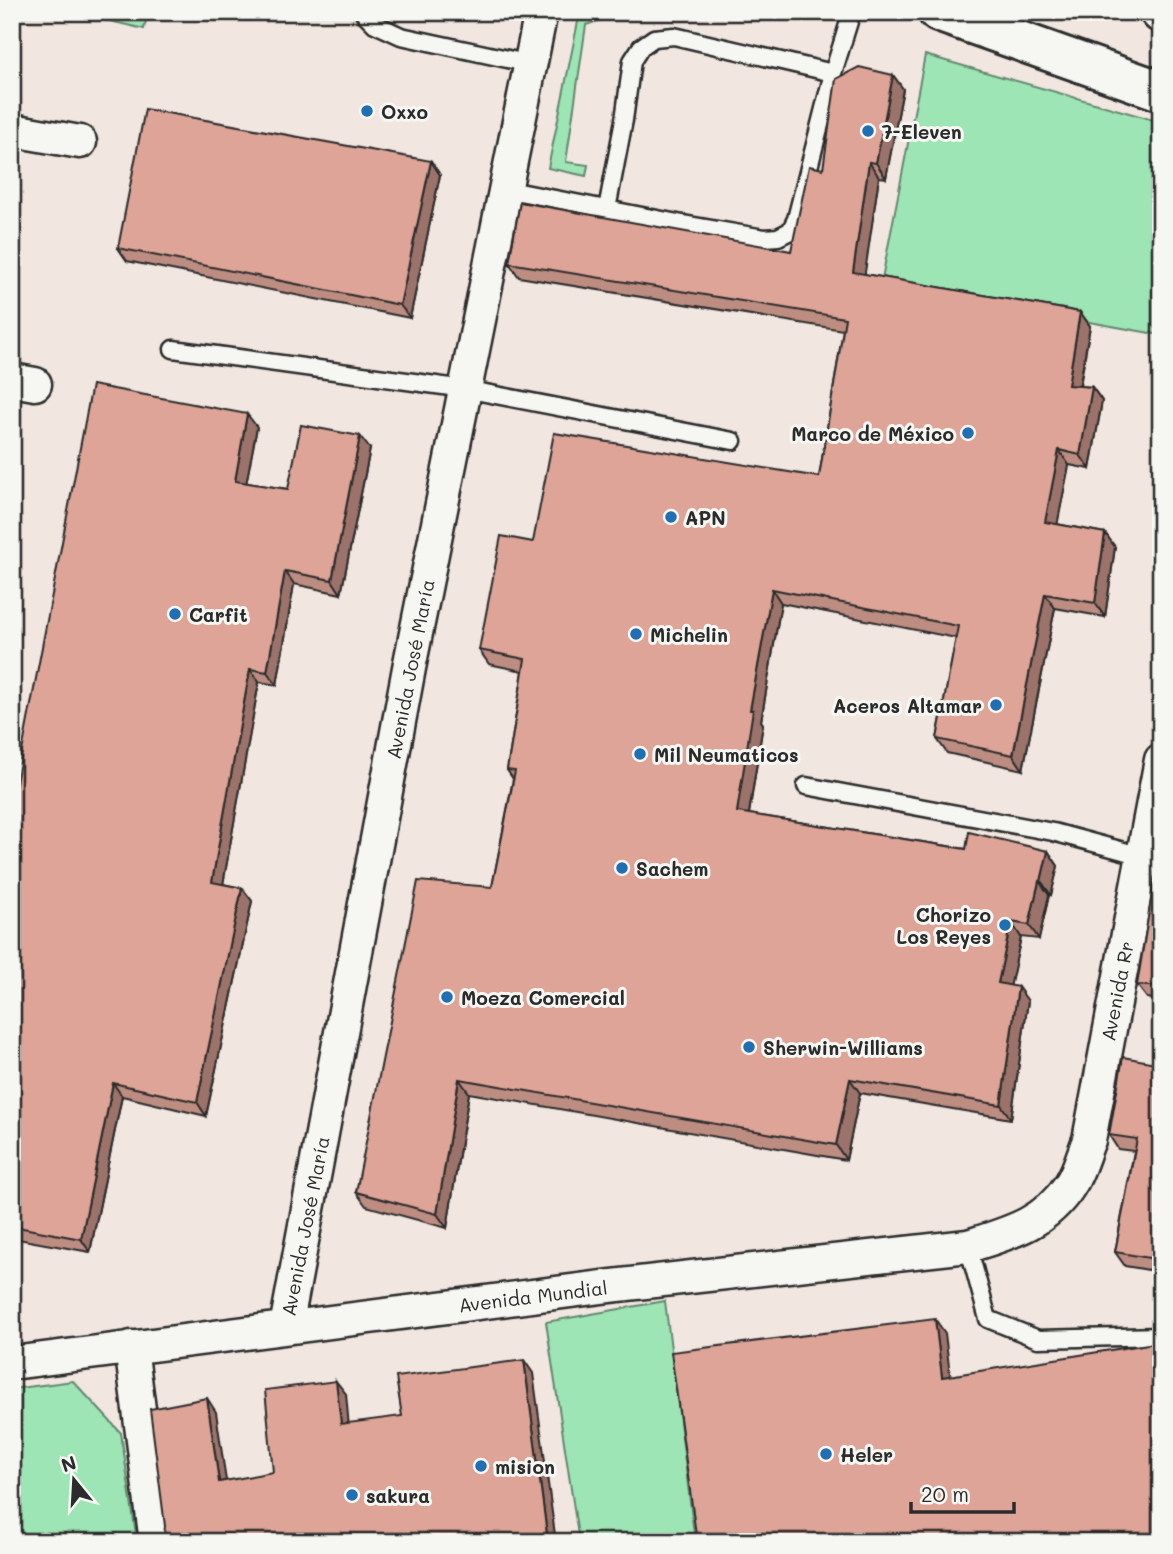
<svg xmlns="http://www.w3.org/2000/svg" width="1173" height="1554" font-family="Mali,sans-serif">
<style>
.green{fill:#9de5b4;stroke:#648870;stroke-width:2}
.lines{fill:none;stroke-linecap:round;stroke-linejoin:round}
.service-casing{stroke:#2b2b2b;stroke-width:21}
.minor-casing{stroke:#2b2b2b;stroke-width:37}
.secondary-casing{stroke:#2b2b2b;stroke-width:44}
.service{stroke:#f6f6f2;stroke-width:16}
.minor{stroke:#f6f6f2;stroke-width:32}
.secondary{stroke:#f6f6f2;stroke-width:38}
.wall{fill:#be8d82;stroke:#2b2b2b;stroke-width:2}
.shaded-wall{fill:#9b736a;stroke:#2b2b2b;stroke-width:2}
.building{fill:#dda497;stroke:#2b2b2b;stroke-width:2}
.poi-dot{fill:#1f6fb2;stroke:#f6f6f2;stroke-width:2.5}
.labels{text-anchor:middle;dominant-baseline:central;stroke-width:6;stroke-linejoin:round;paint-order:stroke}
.poi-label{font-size:19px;font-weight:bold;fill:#2b2b2b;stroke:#f6f6f2;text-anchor:start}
.street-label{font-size:19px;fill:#2b2b2b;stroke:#f6f6f2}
</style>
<rect width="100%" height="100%" fill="#f1e6e0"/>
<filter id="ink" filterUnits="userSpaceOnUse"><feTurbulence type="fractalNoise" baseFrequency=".0143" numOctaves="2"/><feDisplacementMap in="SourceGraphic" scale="14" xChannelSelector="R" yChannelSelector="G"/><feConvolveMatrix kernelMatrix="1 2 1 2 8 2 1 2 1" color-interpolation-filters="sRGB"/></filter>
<g filter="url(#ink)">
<path class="green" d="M 72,12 L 148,12 L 144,29 Z
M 580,12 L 625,12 L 586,25 L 566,162 L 588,165 L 586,176 L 548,168 Z
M 925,55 L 1161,122 L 1161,335 L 881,284 Z
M 665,1301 L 695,1542 L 579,1542 L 546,1322 Z
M 73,1381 L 121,1433 L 137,1542 L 12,1542 L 12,1389 Z"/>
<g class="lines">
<g class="service-casing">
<path id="service" d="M 363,12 L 375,24 L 401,36 L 531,64
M 504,189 L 683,224 L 764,238 L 778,237 L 790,231 L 796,219 L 833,73 L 852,12
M 607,209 L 624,120 L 632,61 L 641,47 L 654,38 L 674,36 L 833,73
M 173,349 L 465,389 L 733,441
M 806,786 L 1053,832 L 1142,856
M 968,1246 L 988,1319 L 1038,1339 L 1161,1336"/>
</g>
<g class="minor-casing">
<path id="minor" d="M 12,130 L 80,142
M 12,380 L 35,384
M 286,1327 L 409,668 L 541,12
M 131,1347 L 156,1542
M 12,1363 L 602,1287 L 968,1246 C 1009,1233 1045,1224 1070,1185 C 1079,1172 1083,1154 1089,1140 L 1161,760"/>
</g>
<g class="secondary-casing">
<path id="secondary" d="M 938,12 L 1161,91
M 1160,12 L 1161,13"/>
</g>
<use href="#service" class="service"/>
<use href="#minor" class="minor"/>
<use href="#secondary" class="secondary"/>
</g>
<path class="wall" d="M 893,75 L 903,89 L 886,178 L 879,177 L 864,274 L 1080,312 L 1090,326 L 1080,386 L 1092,387 L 1102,401 L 1090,469 L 1069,465 L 1057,524 L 1105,533 L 1115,547 L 1105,617 L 1055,608 L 1023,770 L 947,753 L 937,739 L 956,638 L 781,603 L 761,721 L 763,724 L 749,814 L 966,849 L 1048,851 L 1058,866 L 1051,895 L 1049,895 L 1039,939 L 1021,937 L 1010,986 L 1028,1001 L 1011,1119 L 860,1093 L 846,1160 L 469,1093 L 447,1228 L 366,1206 L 356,1192 L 492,887 L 513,779 L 507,770 L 523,671 L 489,664 L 479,650 L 533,542 L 819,477 L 843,330 L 519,277 L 509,263 L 791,251 L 823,169 Z
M 431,161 L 440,175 L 410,318 L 127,261 L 118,248 Z
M 257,427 L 246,483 L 288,489 L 370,449 L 341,594 L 294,584 L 277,685 L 259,682 L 223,884 L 242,888 L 252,901 L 206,1116 L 122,1096 L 90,1252 L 12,1238 L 12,804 Z
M 1160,845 L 1161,1000 L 1147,998 L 1137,985 Z
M 1161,1064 L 1161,1272 L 1125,1266 L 1115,1252 L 1134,1151 L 1118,1149 L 1109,1135 Z"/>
<path class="shaded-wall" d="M 893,75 L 903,89 L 886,178 L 876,163 Z
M 431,161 L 440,175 L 410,318 L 400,305 Z
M 869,162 L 879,177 L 863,286 L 853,272 Z
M 1080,312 L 1090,326 L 1077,399 L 1068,385 Z
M 1092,387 L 1102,401 L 1090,469 L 1080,455 Z
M 247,414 L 257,427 L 244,495 L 235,481 Z
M 360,436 L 370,449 L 341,594 L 332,580 Z
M 1059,450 L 1069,465 L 1055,536 L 1045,522 Z
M 1105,533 L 1115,547 L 1105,617 L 1095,603 Z
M 285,571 L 294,584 L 277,685 L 267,672 Z
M 772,589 L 781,603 L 761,721 L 763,724 L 747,826 L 737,812 L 750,710 Z
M 1045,594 L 1055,608 L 1023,770 L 1013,755 Z
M 250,669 L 259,682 L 221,896 L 212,882 Z
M 1048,851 L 1058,866 L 1051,895 L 1041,881 Z
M 1039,881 L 1049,895 L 1039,939 L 1029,925 Z
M 242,888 L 252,901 L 206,1116 L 197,1102 Z
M 1011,922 L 1021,937 L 1008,997 L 998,983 Z
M 1018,987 L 1028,1001 L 1011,1119 L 1001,1105 Z
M 459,1079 L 469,1093 L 447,1228 L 437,1214 Z
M 850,1079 L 860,1093 L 846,1160 L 836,1145 Z
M 113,1083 L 122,1096 L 90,1252 L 81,1239 Z
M 935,1319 L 945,1333 L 952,1391 L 942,1377 Z
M 524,1360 L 533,1373 L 556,1542 L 548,1542 Z
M 336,1381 L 346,1394 L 350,1438 L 341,1424 Z
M 207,1398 L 216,1412 L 228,1495 L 219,1482 Z"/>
<path class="building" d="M 859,67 L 893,75 L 876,163 L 869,162 L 853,272 L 1080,312 L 1068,385 L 1092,387 L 1080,455 L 1059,450 L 1045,522 L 1105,533 L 1095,603 L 1045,594 L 1013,755 L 937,739 L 958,626 L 772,589 L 750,710 L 753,710 L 737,812 L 966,849 L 969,832 L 1048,851 L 1041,881 L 1039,881 L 1029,925 L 1011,922 L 998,983 L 1018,987 L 1001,1105 L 850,1079 L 836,1145 L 459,1079 L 437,1214 L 356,1192 L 418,881 L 492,887 L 515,771 L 507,770 L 525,659 L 479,650 L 501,536 L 533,542 L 554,433 L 819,477 L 845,318 L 509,263 L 520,202 L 791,251 L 809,166 L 823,169 L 836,79 Z
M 145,109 L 431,161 L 400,305 L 118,248 Z
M 92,385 L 247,414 L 235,481 L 288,489 L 301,425 L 360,436 L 332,580 L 285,571 L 267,672 L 250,669 L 212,882 L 242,888 L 197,1102 L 113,1083 L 81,1239 L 12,1226 L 12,804 Z
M 1160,845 L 1161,845 L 1161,987 L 1137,985 Z
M 1123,1057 L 1161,1064 L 1161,1260 L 1115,1252 L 1137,1139 L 1109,1135 Z
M 935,1319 L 942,1377 L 1161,1342 L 1161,1542 L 697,1542 L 671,1352 Z
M 524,1360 L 548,1542 L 160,1542 L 164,1535 L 165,1526 L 150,1409 L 207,1398 L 219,1482 L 273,1472 L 265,1390 L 336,1381 L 341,1424 L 402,1416 L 396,1377 Z"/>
</g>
<g class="poi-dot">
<circle cx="367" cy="111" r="7"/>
<circle cx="868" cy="131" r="7"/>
<circle cx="968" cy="433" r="7"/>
<circle cx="671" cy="517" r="7"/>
<circle cx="175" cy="614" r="7"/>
<circle cx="636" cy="634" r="7"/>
<circle cx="996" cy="705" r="7"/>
<circle cx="640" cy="754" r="7"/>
<circle cx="622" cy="868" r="7"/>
<circle cx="1005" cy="925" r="7"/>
<circle cx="447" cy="997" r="7"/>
<circle cx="749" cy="1047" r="7"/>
<circle cx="826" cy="1454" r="7"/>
<circle cx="481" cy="1466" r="7"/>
<circle cx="352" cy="1495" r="7"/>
</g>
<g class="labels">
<g class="poi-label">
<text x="381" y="111">Oxxo</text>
<text x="882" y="131">7-Eleven</text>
<text x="954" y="433" text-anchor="end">Marco de México</text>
<text x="685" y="517">APN</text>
<text x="189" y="614">Carfit</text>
<text x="650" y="634">Michelin</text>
<text x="982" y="705" text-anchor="end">Aceros Altamar</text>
<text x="654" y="754">Mil Neumaticos</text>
<text x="636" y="868">Sachem</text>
<text x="991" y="914" text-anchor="end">Chorizo<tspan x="991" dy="22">Los Reyes</tspan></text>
<text x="461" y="997">Moeza Comercial</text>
<text x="763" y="1047">Sherwin-Williams</text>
<text x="840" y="1454">Heler</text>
<text x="495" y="1466">mision</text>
<text x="366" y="1495">sakura</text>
</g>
<g class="street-label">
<text transform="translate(410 669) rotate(-79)">Avenida José María</text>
<text transform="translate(1117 991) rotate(-79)">Avenida Rr</text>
<text transform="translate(305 1226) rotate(-79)">Avenida José María</text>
<text transform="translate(533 1296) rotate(-7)">Avenida Mundial</text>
</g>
</g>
<rect width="1173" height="1554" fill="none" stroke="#f6f6f2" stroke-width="42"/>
<rect x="21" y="21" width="1131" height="1512" fill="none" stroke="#2b2b2b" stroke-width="2.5" filter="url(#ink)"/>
<g transform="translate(74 1480) rotate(342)" stroke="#f6f6f2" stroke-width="5" paint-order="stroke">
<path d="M0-5L12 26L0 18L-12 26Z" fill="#2b2b2b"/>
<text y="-10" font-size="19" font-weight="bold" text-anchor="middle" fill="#2b2b2b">N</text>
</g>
<path d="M911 1502v10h103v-10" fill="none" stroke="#2b2b2b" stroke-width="3.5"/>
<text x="921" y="1502" font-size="21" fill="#2b2b2b" stroke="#f6f6f2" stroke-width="5" paint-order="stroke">20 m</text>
</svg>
